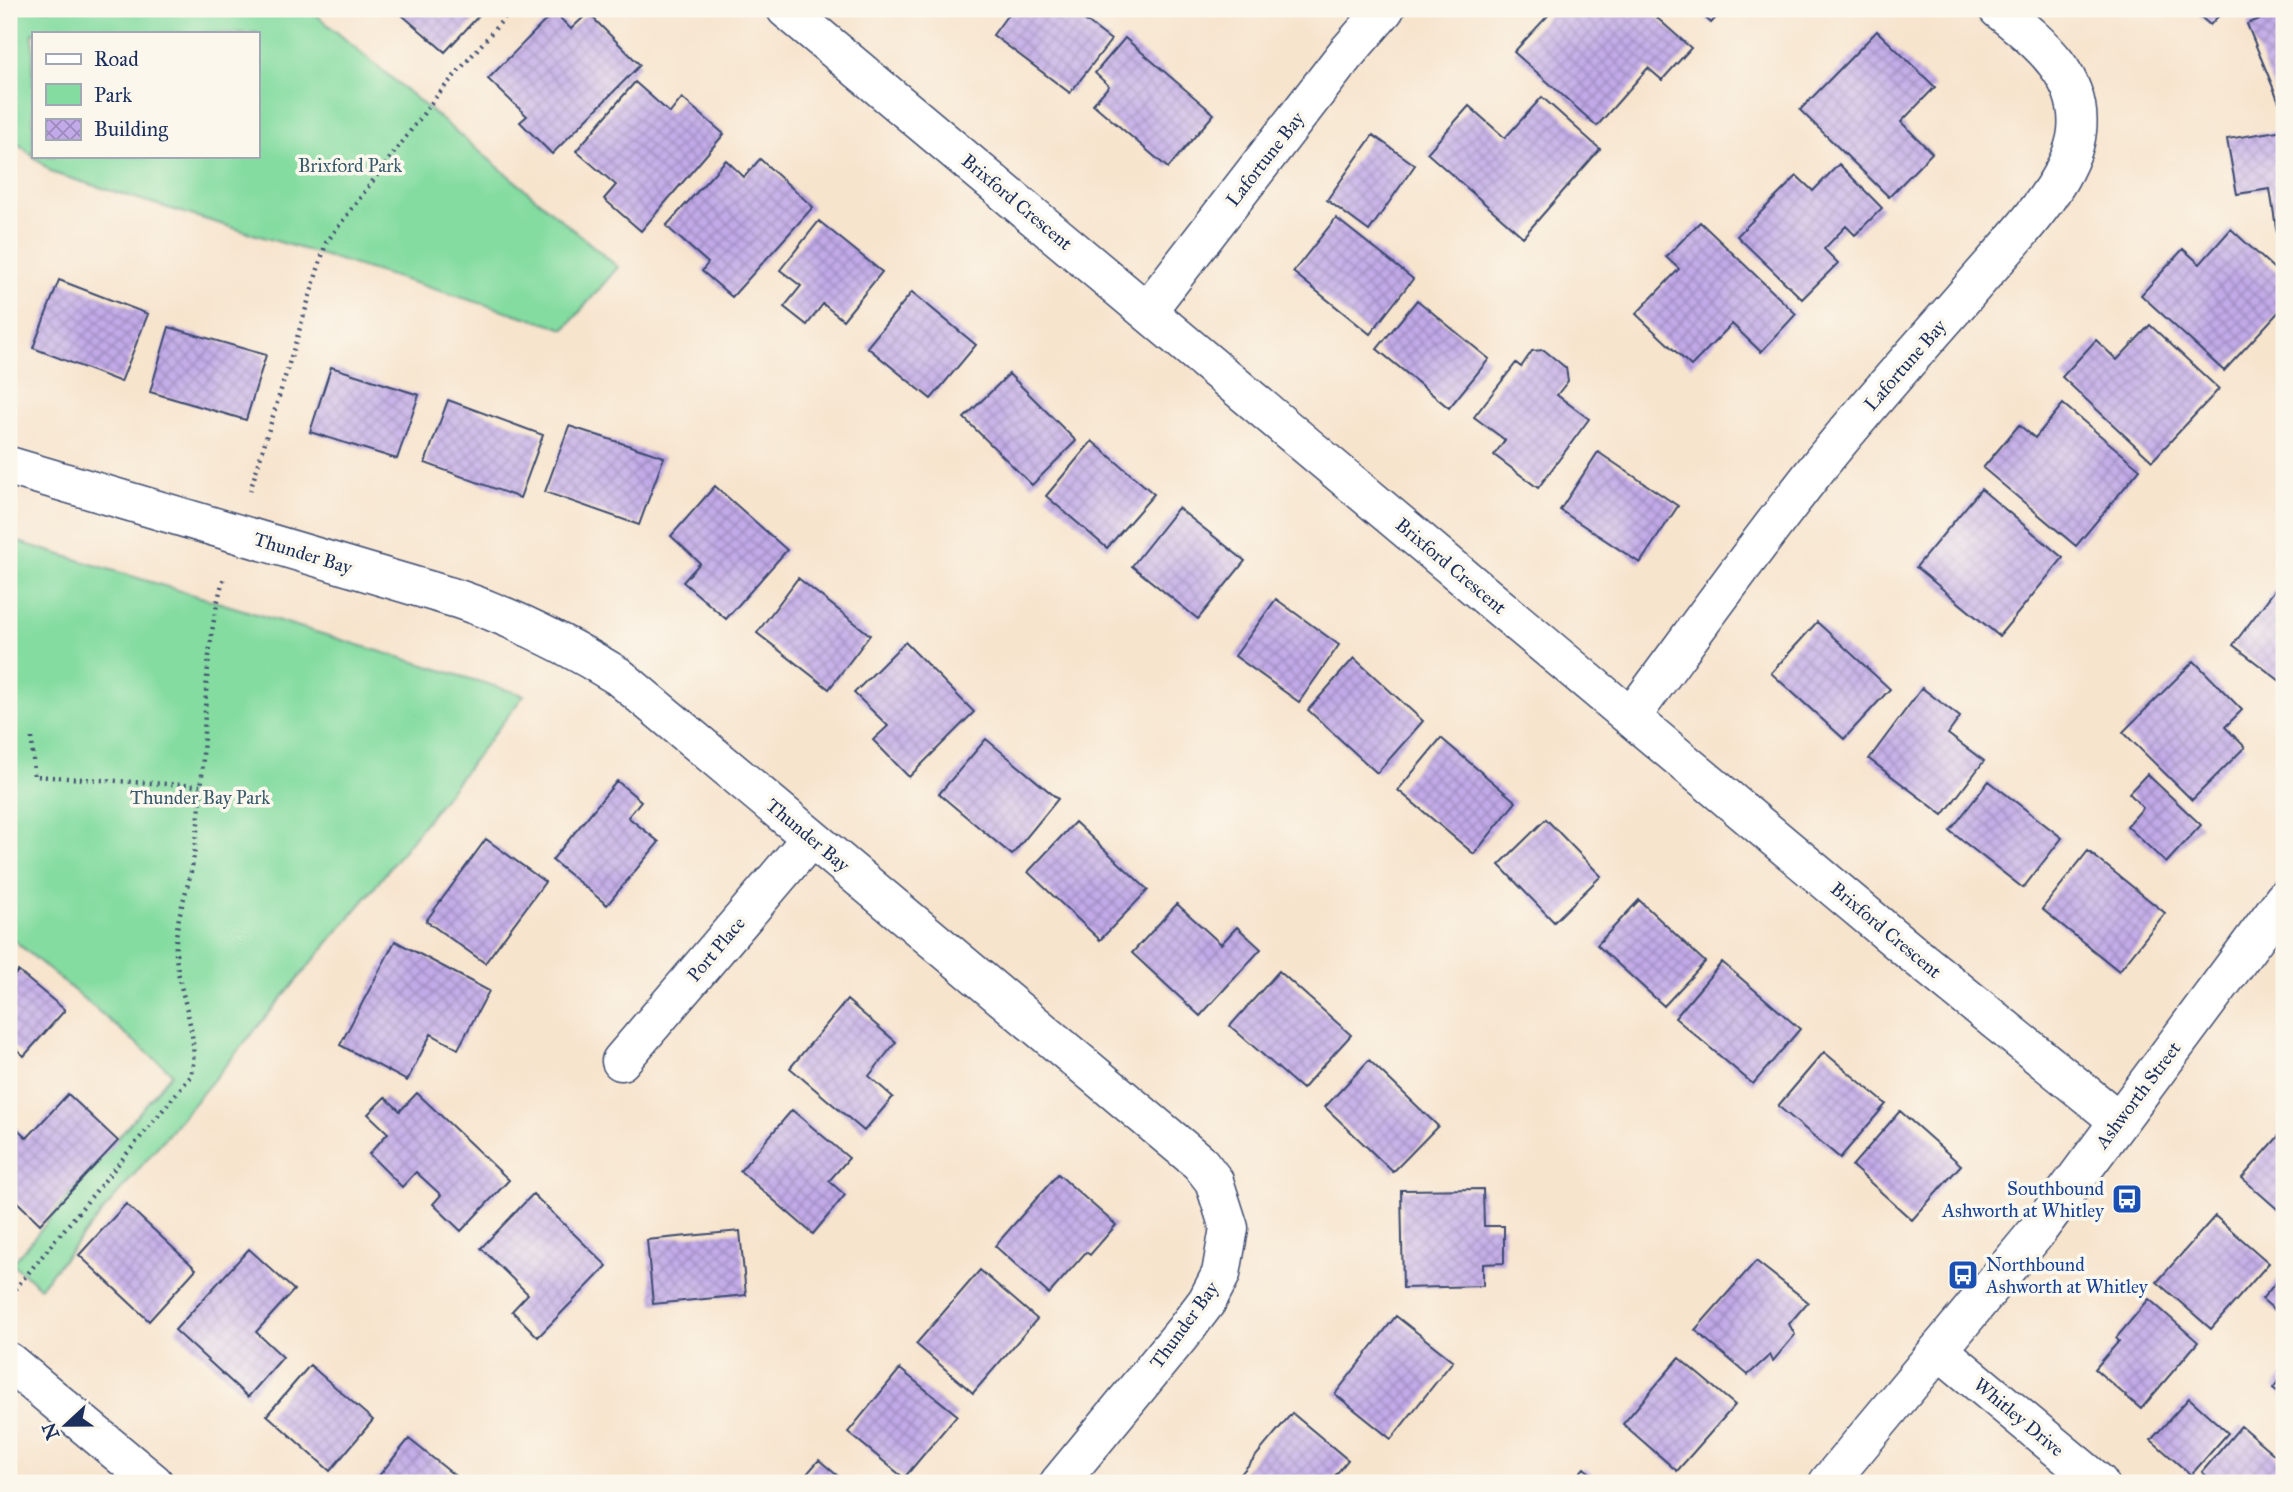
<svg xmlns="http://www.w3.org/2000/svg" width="2293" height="1492" font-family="'IM FELL Great Primer',serif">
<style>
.green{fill:#84dca0;stroke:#50867f;stroke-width:2;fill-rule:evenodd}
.building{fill:url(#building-cross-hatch)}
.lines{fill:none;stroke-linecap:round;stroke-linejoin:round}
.street-casing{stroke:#3c4a6f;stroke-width:41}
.path{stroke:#3c4a6f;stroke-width:4.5;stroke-dasharray:2 5;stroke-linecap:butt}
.street{stroke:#fff;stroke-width:38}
.labels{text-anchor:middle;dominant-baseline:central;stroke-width:7;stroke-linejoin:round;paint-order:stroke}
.street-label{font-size:19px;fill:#1b2f5e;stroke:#fbf7ec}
.park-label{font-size:19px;fill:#355a6e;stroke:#fbf7ec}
.transit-label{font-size:19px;fill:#164399;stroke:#fbf7ec;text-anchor:end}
</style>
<defs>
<pattern id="building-cross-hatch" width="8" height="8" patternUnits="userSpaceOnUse" patternTransform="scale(1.75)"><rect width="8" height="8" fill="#c2aae8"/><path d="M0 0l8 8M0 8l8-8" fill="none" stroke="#9d8bbf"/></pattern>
</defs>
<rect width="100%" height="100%" fill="#fbf7ec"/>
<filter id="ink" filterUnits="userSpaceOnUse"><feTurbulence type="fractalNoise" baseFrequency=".0143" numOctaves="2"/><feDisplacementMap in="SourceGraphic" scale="14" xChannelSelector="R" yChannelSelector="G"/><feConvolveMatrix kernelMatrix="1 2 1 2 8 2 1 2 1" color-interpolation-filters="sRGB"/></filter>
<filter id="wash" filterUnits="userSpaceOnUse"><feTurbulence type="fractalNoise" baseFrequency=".00686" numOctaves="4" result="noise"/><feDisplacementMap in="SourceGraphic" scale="28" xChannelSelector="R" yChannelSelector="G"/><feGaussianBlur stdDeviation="1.57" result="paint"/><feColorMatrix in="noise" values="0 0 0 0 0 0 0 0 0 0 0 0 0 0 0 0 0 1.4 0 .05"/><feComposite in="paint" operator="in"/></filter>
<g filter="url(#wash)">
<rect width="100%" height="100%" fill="#f7e4cd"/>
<path class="green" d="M 9,9 L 309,9 L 618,267 L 565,329 L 53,173 L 9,136 ZM 33,33 L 257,33 L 257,156 L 33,156 Z
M 9,539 L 524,695 L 374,888 L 40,1287 L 12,1264 L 172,1073 L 9,936 Z"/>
<g id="blocks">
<path class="building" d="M 395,9 L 485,9 L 445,52 Z
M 1012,9 L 1070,9 L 1111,40 L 1070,93 L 993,35 Z
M 1554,9 L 1647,9 L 1691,48 L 1662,80 L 1648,68 L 1597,126 L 1514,52 Z
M 1696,9 L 1724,9 L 1711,23 Z
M 2192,9 L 2225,9 L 2210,25 Z
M 2284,9 L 2284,114 L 2247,24 Z
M 554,12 L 571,29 L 588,13 L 640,65 L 552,154 L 520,122 L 527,116 L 488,79 Z
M 1877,31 L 1935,87 L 1901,122 L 1932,153 L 1889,197 L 1800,110 Z
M 1125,38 L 1214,114 L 1168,168 L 1093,104 L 1109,86 L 1095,73 Z
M 635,82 L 670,113 L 682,98 L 724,134 L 641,231 L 604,199 L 616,185 L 576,151 Z
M 1542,97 L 1600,149 L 1523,237 L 1427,153 L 1469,106 L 1505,138 Z
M 2284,130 L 2284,233 L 2277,234 L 2270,189 L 2237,194 L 2227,139 Z
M 1373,135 L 1415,165 L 1369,231 L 1327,200 Z
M 760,159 L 813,207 L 732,297 L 702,271 L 708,263 L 666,226 L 726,160 L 744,177 Z
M 1839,164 L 1882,208 L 1855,235 L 1846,226 L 1824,249 L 1838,263 L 1802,299 L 1737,236 L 1797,176 L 1813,191 Z
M 1336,218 L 1413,279 L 1370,334 L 1293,272 Z
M 819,221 L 882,272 L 843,320 L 823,304 L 807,325 L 784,307 L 801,286 L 780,270 Z
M 1700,222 L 1796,314 L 1761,352 L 1732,324 L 1691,366 L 1636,314 L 1679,269 L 1666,257 Z
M 2231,229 L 2284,278 L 2284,306 L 2224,371 L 2141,295 L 2183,249 L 2200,264 Z
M 59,280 L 148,314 L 121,382 L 33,348 Z
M 912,292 L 976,345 L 931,399 L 867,347 Z
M 1417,300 L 1489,359 L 1449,408 L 1377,349 Z
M 2150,325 L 2219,389 L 2152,461 L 2062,377 L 2096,340 L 2117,360 Z
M 169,327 L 266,355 L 246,420 L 150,392 Z
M 1544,350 L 1566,368 L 1568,381 L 1557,395 L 1589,419 L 1538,488 L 1494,455 L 1505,440 L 1474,417 L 1516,363 L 1521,367 L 1532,351 Z
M 331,367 L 419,395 L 397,459 L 310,432 Z
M 1009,374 L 1076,441 L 1032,485 L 964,418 Z
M 448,400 L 543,435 L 520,498 L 425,463 Z
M 2063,404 L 2140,469 L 2076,546 L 1983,468 L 2019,425 L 2035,438 Z
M 569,426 L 664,457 L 639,525 L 545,492 Z
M 1092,441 L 1154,494 L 1107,548 L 1046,496 Z
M 1598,452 L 1678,506 L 1640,563 L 1560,510 Z
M 715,486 L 787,550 L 726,619 L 683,582 L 700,563 L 671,536 Z
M 1981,489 L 2063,558 L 1999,636 L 1916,567 Z
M 1178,508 L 1245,561 L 1198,619 L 1132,566 Z
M 798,578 L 870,635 L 829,689 L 757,633 Z
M 2284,578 L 2284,684 L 2233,645 Z
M 1276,599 L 1339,645 L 1299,702 L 1235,656 Z
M 1817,622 L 1890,689 L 1844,739 L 1771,673 Z
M 905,642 L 974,712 L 909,777 L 873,740 L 888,726 L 854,693 Z
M 1354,658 L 1423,721 L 1377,773 L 1308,710 Z
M 2194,661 L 2242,710 L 2225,727 L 2245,747 L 2192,800 L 2123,732 Z
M 1922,688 L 1960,717 L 1948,734 L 1984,761 L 1943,815 L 1869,759 Z
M 1441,738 L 1516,802 L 1474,854 L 1398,790 Z
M 986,739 L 1058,799 L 1012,855 L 939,794 Z
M 2147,774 L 2201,825 L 2166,863 L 2127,826 L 2143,808 L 2129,793 Z
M 617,781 L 641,801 L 628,817 L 659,842 L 607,905 L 552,860 Z
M 1989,781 L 2062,838 L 2023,888 L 1950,831 Z
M 1546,819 L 1601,876 L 1554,922 L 1499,865 Z
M 1075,822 L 1148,890 L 1100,940 L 1028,872 Z
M 486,839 L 545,882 L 485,963 L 426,921 Z
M 2088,851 L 2165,913 L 2119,971 L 2042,909 Z
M 1639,900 L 1705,962 L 1664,1006 L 1597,945 Z
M 1177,904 L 1221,944 L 1237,927 L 1261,949 L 1200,1016 L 1132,953 Z
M 395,941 L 489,991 L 458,1049 L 431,1034 L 407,1081 L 340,1045 Z
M 1722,962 L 1800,1029 L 1753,1084 L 1675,1018 Z
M 18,971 L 65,1010 L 24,1056 L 9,1043 L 9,982 Z
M 1279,971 L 1351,1035 L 1302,1089 L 1230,1026 Z
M 847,1000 L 896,1042 L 869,1076 L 893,1097 L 864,1131 L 790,1068 Z
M 1824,1052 L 1886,1104 L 1840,1158 L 1778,1106 Z
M 1369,1060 L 1438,1126 L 1393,1172 L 1325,1107 Z
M 417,1093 L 509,1180 L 461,1231 L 433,1204 L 441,1195 L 416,1172 L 402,1187 L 369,1154 L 388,1133 L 368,1114 L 385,1097 L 400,1111 Z
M 68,1094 L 118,1141 L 40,1224 L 9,1194 L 9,1121 L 27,1138 Z
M 792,1110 L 849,1158 L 829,1181 L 845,1195 L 813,1234 L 740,1171 Z
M 1900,1111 L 1961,1165 L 1912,1220 L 1852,1166 Z
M 2284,1130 L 2284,1215 L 2242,1178 Z
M 1058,1174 L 1116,1225 L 1090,1255 L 1086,1252 L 1049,1294 L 995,1246 Z
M 1483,1189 L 1484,1226 L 1504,1226 L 1504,1263 L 1483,1264 L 1483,1286 L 1403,1288 L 1401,1190 Z
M 533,1194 L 607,1266 L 538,1337 L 512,1311 L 528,1294 L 481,1248 Z
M 126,1204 L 196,1269 L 149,1321 L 79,1255 Z
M 2215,1216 L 2269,1263 L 2211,1329 L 2157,1282 Z
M 740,1231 L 746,1295 L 653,1304 L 647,1240 Z
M 249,1249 L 294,1290 L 256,1332 L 283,1357 L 248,1397 L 175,1330 Z
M 1756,1261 L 1808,1302 L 1789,1324 L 1795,1335 L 1773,1361 L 1770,1355 L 1748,1375 L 1695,1330 Z
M 980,1270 L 1037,1319 L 973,1393 L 916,1344 Z
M 2284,1273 L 2284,1318 L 2262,1299 Z
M 2149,1299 L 2198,1342 L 2141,1409 L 2095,1369 L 2119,1341 L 2116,1338 Z
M 1396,1316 L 1453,1361 L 1391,1439 L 1335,1394 Z
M 1679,1358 L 1735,1405 L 1677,1471 L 1623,1424 Z
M 310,1365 L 373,1420 L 330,1471 L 267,1415 Z
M 900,1369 L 957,1415 L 904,1478 L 848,1432 Z
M 2284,1374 L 2284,1397 L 2273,1388 Z
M 2189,1398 L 2228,1433 L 2191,1475 L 2151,1440 Z
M 1292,1413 L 1348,1460 L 1329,1483 L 1250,1483 L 1240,1475 Z
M 2241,1426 L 2284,1463 L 2284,1469 L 2272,1483 L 2215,1483 L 2202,1472 Z
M 409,1439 L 464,1483 L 373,1483 Z
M 819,1460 L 846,1483 L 799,1483 Z
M 1584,1468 L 1602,1483 L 1571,1483 Z"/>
</g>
</g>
<g filter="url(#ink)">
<use href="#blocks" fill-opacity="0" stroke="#3c4a6f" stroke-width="2"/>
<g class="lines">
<g class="street-casing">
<path id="street" d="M 786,9 L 1907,949 L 2119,1121
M 1147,311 L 1345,55 L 1385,9
M 9,466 L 458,599 C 515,618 566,644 618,676 L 1200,1163 L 1214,1181 L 1229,1228 L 1221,1274 L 1207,1301 L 1185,1330 L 1059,1483
M 1631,717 C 1691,636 1749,555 1811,476 C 1861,412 1916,352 1969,291 C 2002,251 2072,184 2077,131 C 2083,75 2036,40 1998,9
M 621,1061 L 811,838
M 1939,1350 L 2099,1483
M 9,1362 L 154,1483
M 1828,1483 L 2035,1234 L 2284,899"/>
</g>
<path class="path" d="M 250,491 L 326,243 L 436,97 L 512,9
M 32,738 L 34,776 L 200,786
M 15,1289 L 191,1076 C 202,1031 173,986 176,940 C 177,916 187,891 192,867 C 195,850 197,832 199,815 C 207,735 201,654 224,577"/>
<use href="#street" class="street"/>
</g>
</g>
<defs>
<g id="bus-square" transform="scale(1.575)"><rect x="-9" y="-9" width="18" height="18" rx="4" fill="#1a4fb4" stroke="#fbf7ec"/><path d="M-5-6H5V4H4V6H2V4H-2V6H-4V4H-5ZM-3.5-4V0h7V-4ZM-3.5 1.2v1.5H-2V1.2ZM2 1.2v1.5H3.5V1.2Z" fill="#fff"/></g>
</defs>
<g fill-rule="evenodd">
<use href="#bus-square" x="2127" y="1199"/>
<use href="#bus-square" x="1963" y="1275"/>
</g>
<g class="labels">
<g class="street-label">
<text transform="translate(1265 159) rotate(-52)">Lafortune Bay</text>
<text transform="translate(1017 202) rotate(40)">Brixford Crescent</text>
<text transform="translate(1905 365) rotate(-49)">Lafortune Bay</text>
<text transform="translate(303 553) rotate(17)">Thunder Bay</text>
<text transform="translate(1451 566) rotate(40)">Brixford Crescent</text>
<text transform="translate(808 835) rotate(40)">Thunder Bay</text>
<text transform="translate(1886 930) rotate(40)">Brixford Crescent</text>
<text transform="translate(716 949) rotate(-50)">Port Place</text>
<text transform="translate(2138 1095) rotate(-53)">Ashworth Street</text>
<text transform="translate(1184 1325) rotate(-54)">Thunder Bay</text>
<text transform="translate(2019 1417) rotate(40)">Whitley Drive</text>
</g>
<g class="park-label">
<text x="350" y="165">Brixford Park</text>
<text x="200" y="797">Thunder Bay Park</text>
</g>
<g class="transit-label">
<text x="2104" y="1188">Southbound<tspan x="2104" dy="22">Ashworth at Whitley</tspan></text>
<text x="1986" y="1264" text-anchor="start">Northbound<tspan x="1986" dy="22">Ashworth at Whitley</tspan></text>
</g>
</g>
<rect width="2293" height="1492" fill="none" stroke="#fbf7ec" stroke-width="35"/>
<rect x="32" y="32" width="228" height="126" fill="#fbf7ec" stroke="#a1a7b3" stroke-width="2"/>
<rect x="46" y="54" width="35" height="10" fill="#ffffff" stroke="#a1a7b3" stroke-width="2"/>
<text x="94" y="66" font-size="21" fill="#1b2f5e">Road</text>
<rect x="46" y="84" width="35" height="21" fill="#84dca0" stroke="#a1a7b3" stroke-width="2"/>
<text x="94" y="102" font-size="21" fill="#1b2f5e">Park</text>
<rect x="46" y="119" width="35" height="21" fill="url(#building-cross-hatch)" stroke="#a1a7b3" stroke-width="2"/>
<text x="94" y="136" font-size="21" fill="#1b2f5e">Building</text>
<g transform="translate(66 1425) rotate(248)" stroke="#fbf7ec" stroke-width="5" paint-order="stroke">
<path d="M0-5L12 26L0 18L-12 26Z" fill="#1b2f5e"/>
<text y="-10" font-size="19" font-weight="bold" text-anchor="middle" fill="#1b2f5e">N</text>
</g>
</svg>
